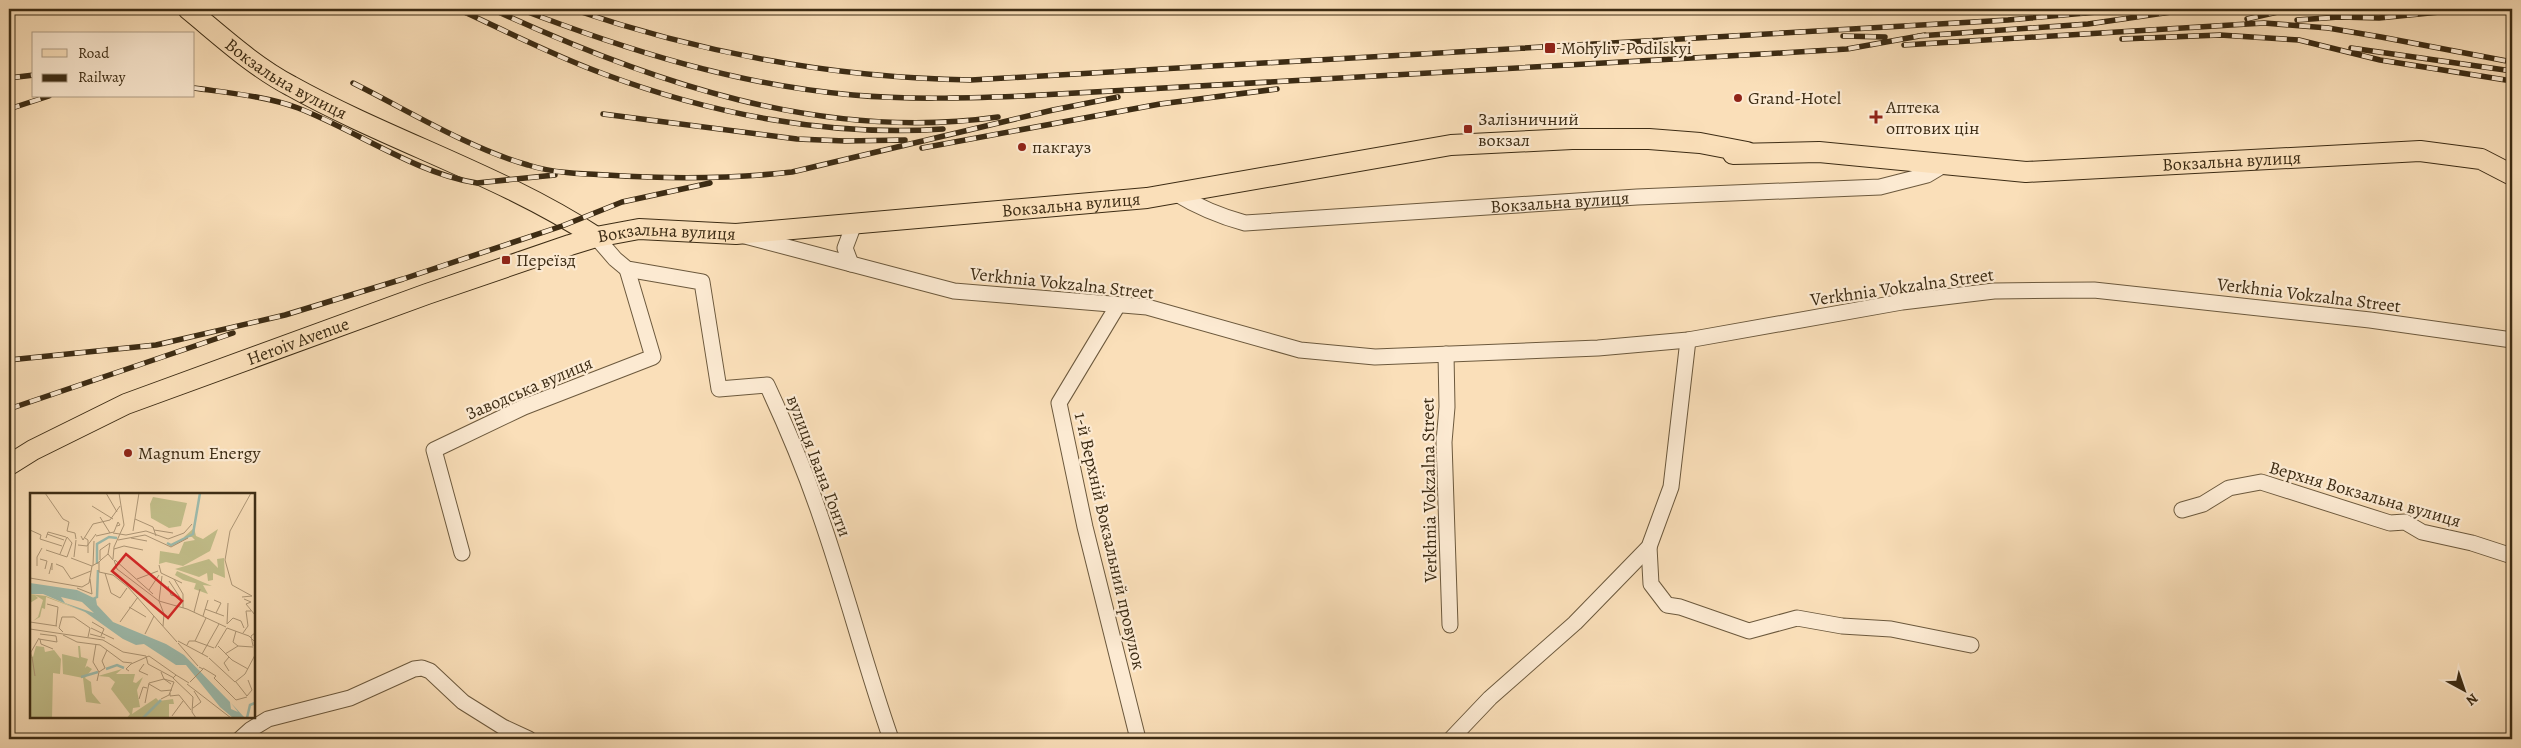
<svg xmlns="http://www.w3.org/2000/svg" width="2521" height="748" font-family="Alegreya,serif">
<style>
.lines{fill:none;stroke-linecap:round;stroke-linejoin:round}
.minor-casing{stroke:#6c593d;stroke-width:17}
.major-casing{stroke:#3d2c14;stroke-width:22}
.minor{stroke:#fcead2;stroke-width:15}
.major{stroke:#fadfb9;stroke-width:20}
.rail-casing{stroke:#3d2c14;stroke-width:5.5}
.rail{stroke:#fcead2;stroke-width:4;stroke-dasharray:11;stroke-linecap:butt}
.poi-dot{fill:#8f2418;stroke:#fcead2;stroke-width:2}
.labels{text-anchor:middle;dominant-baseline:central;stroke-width:4.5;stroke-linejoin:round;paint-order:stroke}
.poi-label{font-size:18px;fill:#3d2c14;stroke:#fcead2;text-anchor:start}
.street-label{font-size:18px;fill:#3d2c14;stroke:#fcead2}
.inset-river{fill:none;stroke:#9ebdaf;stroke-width:2.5}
.inset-road{fill:none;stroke:#ae9777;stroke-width:1}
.view{fill:#d62828;fill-opacity:0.15;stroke:#d62828;stroke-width:2.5}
.inset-edge{fill:none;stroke:#3d2c14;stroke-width:2.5}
</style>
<rect width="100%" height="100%" fill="#fadfb9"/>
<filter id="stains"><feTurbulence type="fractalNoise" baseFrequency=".004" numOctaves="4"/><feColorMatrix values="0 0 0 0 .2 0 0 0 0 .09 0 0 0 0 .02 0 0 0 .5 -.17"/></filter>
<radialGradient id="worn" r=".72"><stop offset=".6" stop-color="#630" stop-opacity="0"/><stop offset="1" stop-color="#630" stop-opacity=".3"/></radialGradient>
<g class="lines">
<g class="minor-casing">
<g id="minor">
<path id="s1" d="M 1175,193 C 1198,207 1219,216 1245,223 L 1637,197 L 1880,187 L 1927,175 L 1947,163"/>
<path d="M 745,236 L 954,291 L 1147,307 L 1300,350 L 1375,357 L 1598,348 L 1688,340 L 1902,302 L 1994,291 L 2094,290 L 2370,320 L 2512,340"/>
<path d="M 596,237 L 615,259 L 627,269 L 702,282 L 719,389 L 767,385 C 787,428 805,471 820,515 C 846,589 865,665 891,739"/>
<path d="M 851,264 L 845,248 L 854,224"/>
<path d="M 1118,305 L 1059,403 L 1085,527 L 1138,739"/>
<path d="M 1446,354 L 1447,407 L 1444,442 L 1450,625"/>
<path d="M 2182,510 L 2203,504 L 2229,488 L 2261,482 L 2390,523 L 2405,522 L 2422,532 L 2472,543 L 2512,556"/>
<path d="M 1649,547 L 1651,584 L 1667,605 L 1680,607 L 1749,631 L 1797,618 L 1842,626 L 1891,629 L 1971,645"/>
<path d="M 462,553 L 434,450 L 524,407 L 653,357 L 627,269"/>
<path d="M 240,739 L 250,730 L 268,719 L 350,698 L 414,669 L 422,668 L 430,671 L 463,702 L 503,727 L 529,739"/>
<path d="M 1451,739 L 1490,698 L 1575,623 L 1649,547 L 1671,487 L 1688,340"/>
</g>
</g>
<g class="major-casing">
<g id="major">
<path id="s2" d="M 188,9 C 221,36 253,66 291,86 C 390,141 501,175 596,237"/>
<path id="s3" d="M 1733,154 L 1819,152 L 2026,172 L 2420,151 L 2481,159 L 2512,175"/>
<path id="s4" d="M 9,465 L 33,450 L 126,404 L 427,294 L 570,245 L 596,237 L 639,229 L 736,234 L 1147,198 L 1451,145 L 1572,139 L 1649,139 L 1700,143 L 1747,152"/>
</g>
</g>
<use href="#minor" class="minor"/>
<use href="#major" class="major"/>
<g class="rail-casing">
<path id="rail" d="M 458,9 C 506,31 554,56 604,74 C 711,114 829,137 943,129
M 492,9 C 650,82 822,142 998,117
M 520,9 C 626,50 738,85 853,95 C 909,100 966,98 1023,96 L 1781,53 L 1847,49 L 1925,35
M 572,9 C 701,53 833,78 971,80 L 2008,20 L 2131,9
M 2247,19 L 2291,9
M 2297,20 L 2339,17 L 2379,18 L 2470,9
M 1843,36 L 1885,37
M 1918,36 L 2088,24 L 2192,9
M 2122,39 L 2220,35 L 2299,40 L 2380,60 L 2512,81
M 1904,45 L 2264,23 L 2328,28 L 2381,37 L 2512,62
M 2351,48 L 2512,71
M 9,78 L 34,75
M 353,83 C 409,111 468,148 528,165 C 553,173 581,174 607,175 C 669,179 731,179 792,172 L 1053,110 L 1118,97
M 194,88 C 229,93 265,96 298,108 C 355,130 417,174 477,183 L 555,175
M 9,109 L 49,96
M 603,114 L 797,139 L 845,141 L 905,140
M 922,148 L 1160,104 L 1277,89
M 9,360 L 156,345 L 285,315 L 403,279 L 562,226 L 622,202 L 710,183
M 9,409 L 233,333"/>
</g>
<use href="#rail" class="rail"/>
</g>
<g class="poi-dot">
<rect x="1544" y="42" width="12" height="12" rx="2.5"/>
<circle cx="1738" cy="98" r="5"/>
<path d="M1873.5 109.5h5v5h5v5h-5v5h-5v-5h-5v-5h5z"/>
<rect x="1463" y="124" width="10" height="10" rx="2.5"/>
<circle cx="1022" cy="147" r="5"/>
<rect x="501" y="255" width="10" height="10" rx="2.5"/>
<circle cx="128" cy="453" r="5"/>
</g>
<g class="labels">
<g class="poi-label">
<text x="1561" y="48">Mohyliv-Podilskyi</text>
<text x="1748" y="98">Grand-Hotel</text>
<text x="1886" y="107">Аптека<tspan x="1886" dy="21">оптових цін</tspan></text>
<text x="1478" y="119">Залізничний<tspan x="1478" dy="21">вокзал</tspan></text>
<text x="1032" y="147">пакгауз</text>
<text x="516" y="260">Переїзд</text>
<text x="138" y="453">Magnum Energy</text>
</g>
<g class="street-label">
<text stroke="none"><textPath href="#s2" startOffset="121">Вокзальна вулиця</textPath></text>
<text stroke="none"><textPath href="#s3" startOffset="500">Вокзальна вулиця</textPath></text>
<text stroke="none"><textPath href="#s1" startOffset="392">Вокзальна вулиця</textPath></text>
<text stroke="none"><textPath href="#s4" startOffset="1108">Вокзальна вулиця</textPath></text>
<text stroke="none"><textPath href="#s4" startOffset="702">Вокзальна вулиця</textPath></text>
<text transform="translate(1062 283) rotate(6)">Verkhnia Vokzalna Street</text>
<text transform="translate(1902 287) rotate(-8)">Verkhnia Vokzalna Street</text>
<text transform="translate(2309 295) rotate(7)">Verkhnia Vokzalna Street</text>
<text stroke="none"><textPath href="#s4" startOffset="315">Heroiv Avenue</textPath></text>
<text transform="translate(529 388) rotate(-23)">Заводська вулиця</text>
<text transform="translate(819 466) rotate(69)">вулиця Івана Гонти</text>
<text transform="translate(1429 490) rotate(-91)">Verkhnia Vokzalna Street</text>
<text transform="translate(2365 494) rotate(16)">Верхня Вокзальна вулиця</text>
<text transform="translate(1110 541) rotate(77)">1-й Верхній Вокзальний провулок</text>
</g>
</g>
<g transform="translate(30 493)">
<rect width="225" height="225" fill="#fadfb9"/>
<path d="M 164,35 L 166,43 L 173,46 L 188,36 L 180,58 L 153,73 L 136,69 L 129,71 L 130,58 L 149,61 L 154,49 L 165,47 L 162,44 L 154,44 ZM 147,78 L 182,93 L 173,92 L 178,101 L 164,96 L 166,90 L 172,92 L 153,87 L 145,82 ZM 0,101 L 16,103 L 55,119 L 16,104 L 15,116 L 12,115 L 10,124 L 3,128 L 8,124 L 13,107 L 5,102 L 8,105 L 0,110 ZM 6,153 L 14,154 L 15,159 L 24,157 L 31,166 L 30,181 L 23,180 L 22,225 L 0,225 L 0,159 L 3,164 ZM 48,153 L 50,153 L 51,164 L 58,166 L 55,175 L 57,173 L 62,176 L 55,185 L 61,189 L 62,200 L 71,211 L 56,209 L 53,185 L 33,181 L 32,161 L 49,165 ZM 92,176 L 86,181 L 105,181 L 103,189 L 106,190 L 113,184 L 107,197 L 110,214 L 103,215 L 102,221 L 126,205 L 129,208 L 143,206 L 144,211 L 139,211 L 139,225 L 97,225 L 100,221 L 81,196 L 85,189 L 79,184 L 68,183 Z" fill="#c3c08c"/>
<path d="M 123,4 L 157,10 L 151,33 L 139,35 L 121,25 L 120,11 ZM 194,65 L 195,85 L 183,80 L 183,87 L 178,88 L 177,80 L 169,84 L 145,76 L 179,66 L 188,75 L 187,66 Z" fill="#c3c08c"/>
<path d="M 0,90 L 47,97 L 66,106 L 67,112 L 83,129 L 136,151 L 154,162 L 200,209 L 201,216 L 208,219 L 201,210 L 215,225 L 203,225 L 190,214 L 156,172 L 146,172 L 114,151 L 106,152 L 93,146 L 55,119 L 13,101 L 0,101 ZM 31,104 L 52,109 L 64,120 L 35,110 Z" fill="#9ebdaf" fill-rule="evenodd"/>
<path class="inset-river" d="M 137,50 L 141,52 L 163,41 L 170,0M 67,71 L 67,51 L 79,44 L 87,45M 63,106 L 67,104 L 68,77M 76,176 L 87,172 L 94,175M 51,184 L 68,179M 113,225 L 131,207M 217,225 L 220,212 L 225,210"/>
<path class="inset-road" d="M 15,0 L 33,26 L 39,29 L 37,38 L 45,40 L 46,46M 76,0 L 87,19M 62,13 L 83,26M 70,24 L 80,40M 105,26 L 123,34 L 126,43M 0,37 L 11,42 L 10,46 L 32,53M 124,37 L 143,40M 103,38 L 109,0M 83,40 L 96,42 L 116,38 L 138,46 L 154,40 L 162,31M 17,41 L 34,47M 51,43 L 53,47 L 63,31 L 80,27 L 90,13M 66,43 L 84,39 L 88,29 L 90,32 L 87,33M 16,45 L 18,39 L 36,44M 55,45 L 58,47 L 58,60M 101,45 L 117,48M 88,47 L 115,42 L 141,54 L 158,45M 48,52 L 57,53 L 66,41M 84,56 L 94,53 L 113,57M 16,57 L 37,64M 30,61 L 37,44 L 42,50 L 37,64M 44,64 L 46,47M 41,65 L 62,73M 10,66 L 17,68 L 15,76M 83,66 L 84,54 L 94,32 L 89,0M 70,67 L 70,57 L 80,50 L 78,61M 83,67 L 78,61 L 72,66 L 69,69 L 69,79 L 83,82 L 98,94 L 147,149M 84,67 L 87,76 L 129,108 L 134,121 L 133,133M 85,67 L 123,101M 26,71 L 33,74 L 41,86 L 61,78M 63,72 L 64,48M 129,72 L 131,80 L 152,90M 7,73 L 7,64 L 12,55M 75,80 L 81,100M 19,81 L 22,70 L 22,77M 0,85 L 52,94 L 59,90 L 62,73 L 69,69M 107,86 L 128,78M 144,86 L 153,101 L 153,115M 139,88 L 153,109M 138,93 L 141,102 L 149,104M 47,95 L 62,101 L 60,86M 119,97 L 129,82M 81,100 L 90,105 L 97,95M 212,104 L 222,103 L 202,92 L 195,67 L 200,38 L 221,0M 214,106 L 221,109 L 216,111 L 225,122M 184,107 L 191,110 L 186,120M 129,108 L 132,83M 129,108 L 157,116 L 196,134M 17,111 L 28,114 L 26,133M 99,114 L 116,124M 175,116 L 194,123M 164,119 L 170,96M 173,123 L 178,107M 0,129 L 27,133M 62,129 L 74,136 L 71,143M 90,129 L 108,104M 197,131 L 203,125 L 211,128 L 214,135M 197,131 L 198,110M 61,135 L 84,146M 197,135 L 219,143 L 225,149M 0,136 L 73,147 L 93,159 L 116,163 L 118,171 L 144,185M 206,138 L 203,149 L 208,153M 33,139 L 29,135 L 32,124 L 44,124 L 60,135 L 58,144M 213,140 L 218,133 L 216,118 L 221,118M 60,141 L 75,145M 115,141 L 124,123M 33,142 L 47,149 L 70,152 L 93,169 L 102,170M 9,146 L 27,149 L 26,143 L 10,141M 10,146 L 11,151 L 23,156M 148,148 L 178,164M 165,148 L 176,125M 148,150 L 168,173M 66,151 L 63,169 L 69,179 L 67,188M 157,152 L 159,148 L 165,148 L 184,155M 188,153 L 202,167 L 218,176M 223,153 L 221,143 L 225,140M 185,155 L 197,135M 172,161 L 189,131M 195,161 L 208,153 L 223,154M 2,164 L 5,183M 199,164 L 194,170 L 199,178M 1,165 L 1,159 L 9,145M 179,165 L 205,189M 114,171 L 109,178 L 118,182M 173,175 L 186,183 L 184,185 L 206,207 L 217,204M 99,178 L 96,176 L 101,171 L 119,163 L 146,182M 69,179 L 75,175 L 72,168 L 77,157M 131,179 L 134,186 L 144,189M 160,189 L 173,176 L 169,174M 205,189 L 215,181 L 225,162M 206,189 L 217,203 L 222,197 L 218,187M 159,190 L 146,182 L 143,185 L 163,204 L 162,219 L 166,225M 119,191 L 131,198 L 142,197M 157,191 L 201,225M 140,200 L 140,203 L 149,202 L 161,217M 109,206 L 113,194 L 117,195M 131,206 L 139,202 L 144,189M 115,210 L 119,190 L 134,186 L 141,191M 163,215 L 171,209 L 164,198M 142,223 L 153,208"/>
<path class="view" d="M 96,61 L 152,108 L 138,125 L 82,78 Z"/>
<rect width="225" height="225" class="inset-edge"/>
</g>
<rect width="2521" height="748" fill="none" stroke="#fadfb9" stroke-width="30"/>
<rect x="10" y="10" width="2501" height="728" fill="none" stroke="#3d2c14" stroke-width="2.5"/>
<rect x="15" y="15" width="2491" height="718" fill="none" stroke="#3d2c14"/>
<rect x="32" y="32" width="162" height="65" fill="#fcead2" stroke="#b09e86"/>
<rect x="42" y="49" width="25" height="8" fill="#fadfb9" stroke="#b09e86"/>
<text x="78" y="58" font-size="15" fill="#3d2c14">Road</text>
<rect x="42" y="74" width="25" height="8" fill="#3d2c14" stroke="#b09e86"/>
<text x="78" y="82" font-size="15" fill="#3d2c14">Railway</text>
<g transform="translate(2464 690) rotate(140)" stroke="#fcead2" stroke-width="4" paint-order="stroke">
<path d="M0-4L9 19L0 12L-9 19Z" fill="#3d2c14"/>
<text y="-8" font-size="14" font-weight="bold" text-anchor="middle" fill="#3d2c14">N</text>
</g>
<rect width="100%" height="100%" filter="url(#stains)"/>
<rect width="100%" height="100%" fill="url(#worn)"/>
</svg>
